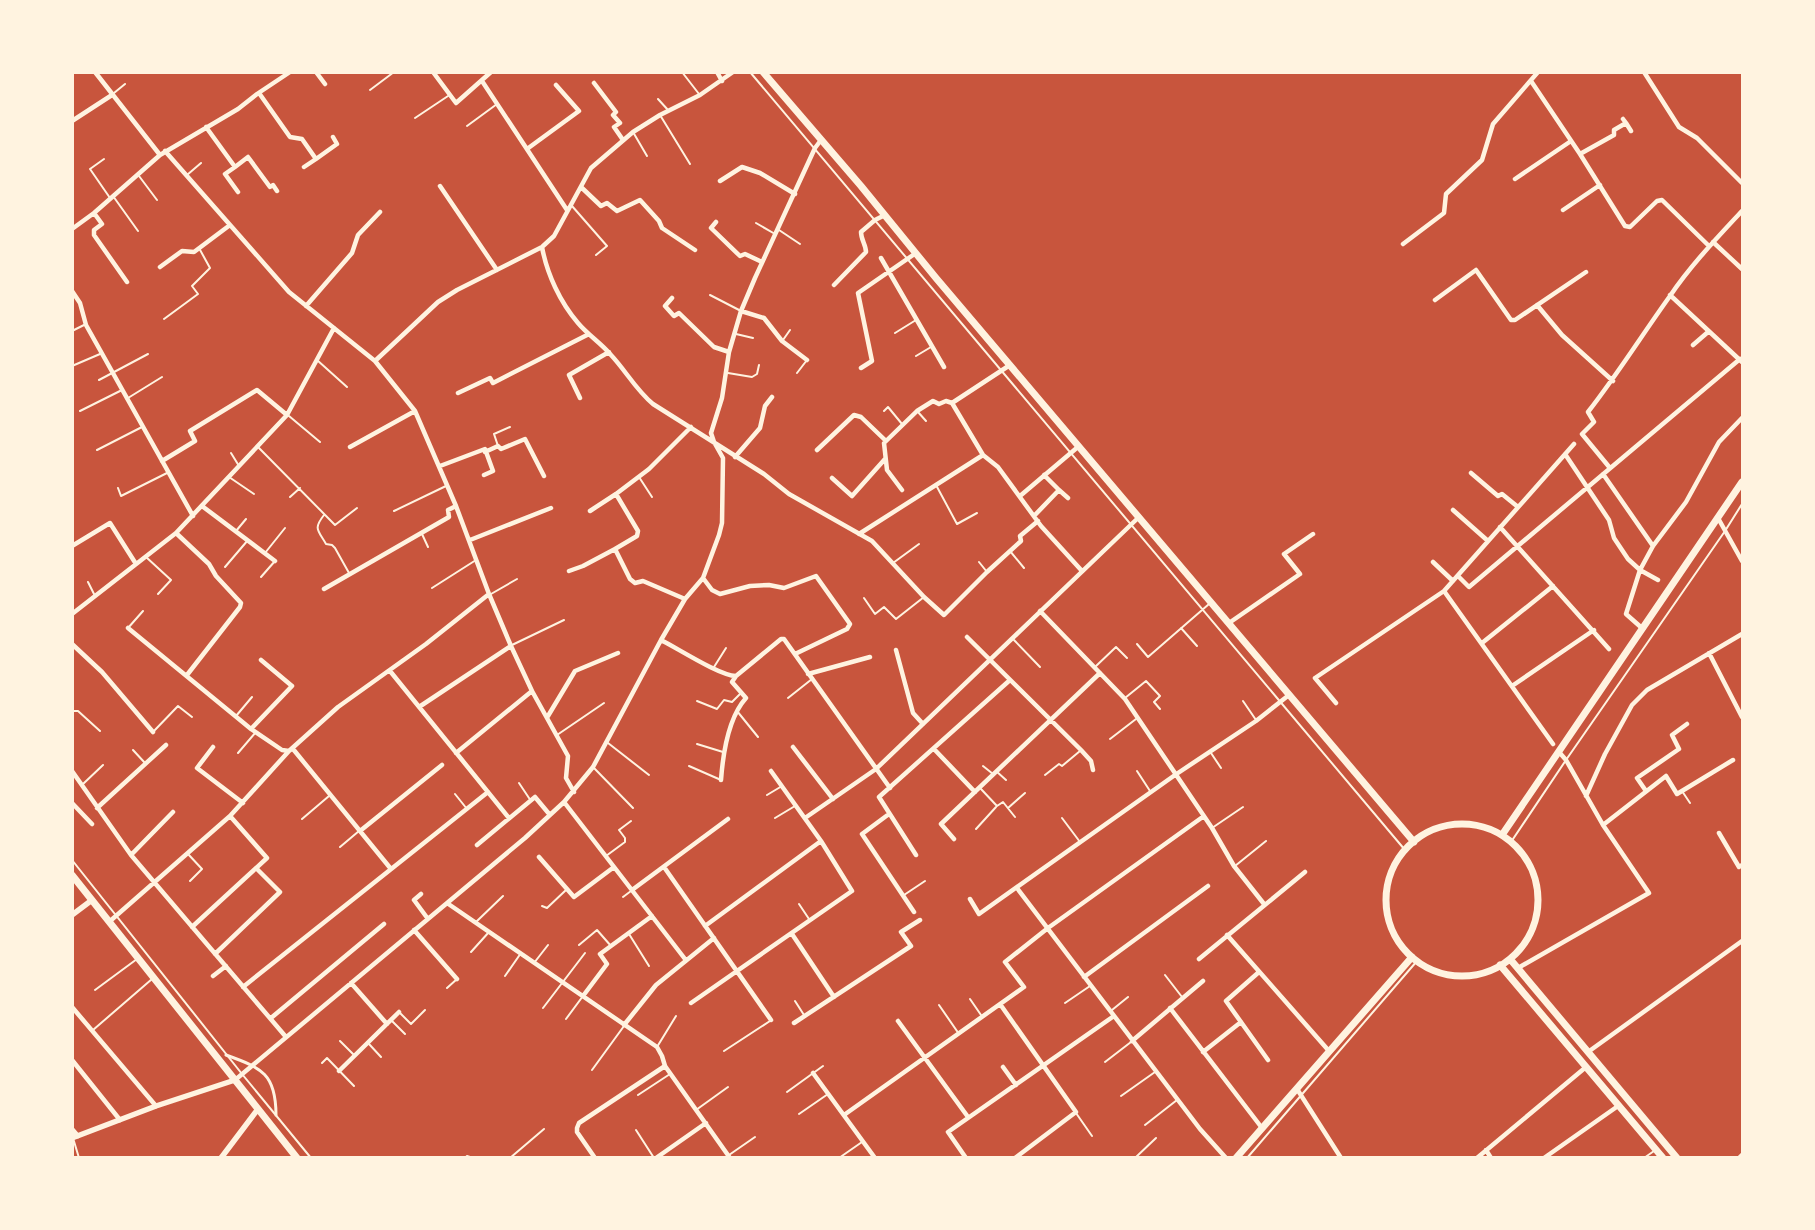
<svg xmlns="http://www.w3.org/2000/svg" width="1815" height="1230" font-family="'Libre Baskerville',serif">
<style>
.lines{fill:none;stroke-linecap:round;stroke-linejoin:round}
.service{stroke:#fff3e0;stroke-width:2}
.pedestrian{stroke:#fff3e0;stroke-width:3}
.minor{stroke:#fff3e0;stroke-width:4.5}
.tertiary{stroke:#fff3e0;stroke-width:5.5}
.primary{stroke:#fff3e0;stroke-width:7}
</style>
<rect width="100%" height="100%" fill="#c8553d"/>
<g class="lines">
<path class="service" d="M 682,72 L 699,94
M 750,72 L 1405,850
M 370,90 L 394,72
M 114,93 L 125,84
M 658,99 L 668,110
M 660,115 L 690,164
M 415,118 L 448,96
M 467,126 L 497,104
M 633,132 L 647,156
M 104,159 L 90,169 L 110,198
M 187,175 L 201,163
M 139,176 L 157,200
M 113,196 L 138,231
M 572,206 L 607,246 L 596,255
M 756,223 L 775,234
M 779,230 L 800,244
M 710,295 L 741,311
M 164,319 L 198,294 L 192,286 L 210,268 L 199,248
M 72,331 L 84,325
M 895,333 L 916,320
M 736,334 L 753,338
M 783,340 L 790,330
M 916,356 L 931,347
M 317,360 L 347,387
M 72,366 L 100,354
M 728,373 L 752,377 L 757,374 L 759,365
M 797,373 L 807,360
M 99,380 L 148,354
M 128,398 L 162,377
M 80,411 L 122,390
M 884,411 L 888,407 L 902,424
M 918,412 L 926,421
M 289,416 L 320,442
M 498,446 L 494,434 L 510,427
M 258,447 L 335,525 L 357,508
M 97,450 L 142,427
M 231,453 L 239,466
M 229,477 L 254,494
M 639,477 L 652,497
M 936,485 L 957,524 L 977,513
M 118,488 L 121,496 L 167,473
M 290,497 L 300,488
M 394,511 L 446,486
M 324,515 C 313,529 318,530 326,544 L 332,545 L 335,548 L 349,573
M 236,531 L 246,519
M 422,534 L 428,547
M 1010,551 L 1024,568
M 265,553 L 285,528
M 146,557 L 171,580 L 158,594
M 979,562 L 987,572
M 893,563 L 919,544
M 225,567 L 248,540
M 261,577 L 275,561
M 88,582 L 94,594
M 432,588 L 476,560
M 491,594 L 517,579
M 864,598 L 875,614 L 884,607 L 896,619 L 924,597
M 128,628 L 143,611
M 1181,628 L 1197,646
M 1014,640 L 1040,667
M 1137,644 L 1148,657 L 1209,604
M 512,645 L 564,620
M 714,667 L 726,648
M 1095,667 L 1116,647 L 1127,658
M 788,698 L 812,679
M 1125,698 L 1146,681 L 1160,696 L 1154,702 L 1160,709
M 697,701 L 717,709 L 724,700 L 732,702 L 740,694
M 1243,701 L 1256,720
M 72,711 L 78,711 L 100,731
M 737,711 L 758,737
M 236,716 L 252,697
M 153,732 L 178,706 L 192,717
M 557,735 L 604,703
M 1110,739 L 1136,719
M 608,743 L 649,775
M 697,744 L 723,752
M 133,750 L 145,763
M 238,753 L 256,732
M 1211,753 L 1221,768
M 689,766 L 721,780
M 983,766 L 993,774
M 593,767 L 633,808
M 996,771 L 1006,780
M 1137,771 L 1150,791
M 1045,775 L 1059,764 L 1062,766 L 1080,751
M 519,783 L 531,801
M 83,784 L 103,765
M 981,789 L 997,806 L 1003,802 L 1015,817
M 1682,791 L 1690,803
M 455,794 L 467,809
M 767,795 L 782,786
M 1008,808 L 1025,793
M 775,818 L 795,806
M 1062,818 L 1080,842
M 302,819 L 329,796
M 1212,828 L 1243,807
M 976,829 L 996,807
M 1511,842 L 1566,760 L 1725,531 L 1742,504
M 340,847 L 359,831
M 188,854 L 202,869 L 190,881
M 606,856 L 625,842 L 625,838 L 619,830 L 631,821
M 72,860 L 242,1074 L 311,1158
M 1235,866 L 1266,841
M 904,895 L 925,881
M 623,897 L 631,891
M 799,904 L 809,919
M 542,906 L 547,908 L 566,890
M 476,922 L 503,896
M 629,934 L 649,966
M 579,945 L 597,930 L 611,946
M 471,952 L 489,932
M 534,963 L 548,945
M 1165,975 L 1182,997
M 505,976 L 521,953
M 447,988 L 457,979
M 95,990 L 137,959
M 970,999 L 981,1015
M 795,1001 L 804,1015
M 1065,1003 L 1090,986
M 939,1005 L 959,1034
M 543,1008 L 585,953
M 1112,1010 L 1128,997
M 399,1012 L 411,1024 L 425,1010
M 566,1019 L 583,996
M 391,1020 L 405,1034
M 93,1030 L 152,979
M 340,1041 L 354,1055
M 369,1044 L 381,1057
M 657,1047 L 676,1016
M 724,1051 L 770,1021
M 1105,1062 L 1131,1042
M 322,1063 L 327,1058 L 354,1086
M 592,1070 L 624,1026
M 787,1092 L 823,1066
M 638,1095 L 670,1074
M 1121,1096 L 1155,1072
M 696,1110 L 728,1087
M 1076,1113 L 1092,1136
M 799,1114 L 828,1094
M 1145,1125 L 1177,1100
M 636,1130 L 654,1158
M 73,1138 L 79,1158
M 729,1155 L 755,1137
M 385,1158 L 386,1158
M 465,1158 L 467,1156 L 473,1158
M 510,1158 L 544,1129
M 839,1158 L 862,1142
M 1135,1158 L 1156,1138
M 1247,1158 L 1417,961
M 1644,1158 L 1654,1151"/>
<path class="pedestrian" d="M 226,1055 C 262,1068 276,1074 276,1115"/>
<path class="minor" d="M 95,72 L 160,155
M 316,72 L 325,84
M 433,72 L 456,103 L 491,72
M 717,72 L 722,81
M 1644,72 L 1679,127 L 1697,138 L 1742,183
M 482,81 L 567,210
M 1531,81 L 1580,154 L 1625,226 L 1630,227 L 1657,201 L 1662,200 L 1709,246
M 594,83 L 616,112 L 613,115 L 620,123 L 614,127 L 623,140
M 259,93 L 290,137 L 302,139 L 316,159 L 337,144 L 333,137
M 72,121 L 112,95
M 1626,123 L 1631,131
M 206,127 L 235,167 L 248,157 L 270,187 L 273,185 L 277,191
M 527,149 L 579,111 L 556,85
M 165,151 L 289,292 L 375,361 L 415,411 L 456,506 L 489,594 L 511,646 L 532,691 L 568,756 L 566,778 L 574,792
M 1580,154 L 1614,135 L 1614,130 L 1626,123 L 1623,119
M 235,167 L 225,174 L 238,192
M 304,167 L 316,159
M 1515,179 L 1571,141
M 720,181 L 742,167 L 760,173 L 795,194
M 440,186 L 497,270
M 581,187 L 601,206 L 607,203 L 617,211 L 640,200 L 659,221 L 662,228 L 695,250
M 1563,210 L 1600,185
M 94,213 L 102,224 L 94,230 L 94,235 L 127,282
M 716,222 L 711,228 L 740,256 L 745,254 L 762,262
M 72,229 L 94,213 L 160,155 L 238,109 L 257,94 L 290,72
M 1713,242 L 1742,269
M 1403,244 L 1444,213 L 1446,194 L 1482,160 L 1493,124 L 1538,72
M 542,247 C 547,274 560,302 578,323 C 588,335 601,343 611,355 C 626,371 636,390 653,404 L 764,474 L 789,494 L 872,541 L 924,597 L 944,615 L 987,572 L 1021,541 L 1020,536 L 1038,521
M 881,258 L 944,367
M 160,267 L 182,251 L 194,252 L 230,225
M 834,285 L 866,252 C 866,245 861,240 861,232 L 875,220 L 885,215
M 72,291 L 80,303 L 86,325 L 193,516
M 1670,295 L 1742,362
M 672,298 L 665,306 L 674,316 L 679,313 L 714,347 L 729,352
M 1435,300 L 1476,270 L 1511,320 L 1515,320 L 1586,272
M 1537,305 L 1562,335 L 1613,381
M 306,306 L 352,253 L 358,235 L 380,212
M 741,311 L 764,318 L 782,341 L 807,360
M 1693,345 L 1708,332
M 375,361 L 438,302 L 457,290 L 542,247 L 554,236 L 591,168 L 633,132 L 660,115 L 700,95 L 733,72
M 861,368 L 872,361 L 858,293 L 916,253
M 458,393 L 490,378 L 493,383 L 589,334
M 580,398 L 569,375 L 609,352
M 952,403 L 983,455 L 998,467 L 1041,526 L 1082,571
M 350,447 L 415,411
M 817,450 L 854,415 L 861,417 L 885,440
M 485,452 L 498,446 L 501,449 L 525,439 L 544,476
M 1565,454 L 1609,520 L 1614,538 L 1628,559 L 1640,570 L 1658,580
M 735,457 L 760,428 L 765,406 L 772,397
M 162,461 L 195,441 L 190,431 L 257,390 L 287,415
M 440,466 L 485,449 L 493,471 L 484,475
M 1610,468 L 1582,434 L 1594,422 L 1588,412 C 1617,375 1642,335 1670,296 C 1691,265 1717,238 1742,211
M 1471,473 L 1498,496 L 1502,494 L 1518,507
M 1603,474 L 1653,546
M 832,478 L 852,496 L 885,459
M 902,490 L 887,470 L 884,443 L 917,411 L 933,401 L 939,404 L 946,401 L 952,403 L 1010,365
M 1059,490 L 1068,498
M 616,494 L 638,531 L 637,536 L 615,549 L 630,579 L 635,583 L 643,581 L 685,599
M 1020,496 L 1079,446
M 202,506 L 275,561
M 1453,510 L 1488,541
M 590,511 L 616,494 L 649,469 L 691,427
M 1034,516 L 1059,490 L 1044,475
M 1718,518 L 1742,561
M 1500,527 L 1609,649
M 176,533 L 209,564 L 216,576 L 241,603 L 240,607 L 187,675
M 859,534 L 983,455
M 470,540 L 551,508
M 72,546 L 110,523 L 136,564
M 1433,562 L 1453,581
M 569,571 L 583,566 L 615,549
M 1458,576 L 1469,587 L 1740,359
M 703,578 L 712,590 L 720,594 L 750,586 L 769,585 L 784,588 L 816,576 L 850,624 L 847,629 L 795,654
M 324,589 L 449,517 L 448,510 L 456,506
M 1444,591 L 1574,444
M 1040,611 L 1125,699 L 1212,828 L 1234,866 L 1264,904
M 72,614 L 176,533 L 287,415 L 334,328
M 1229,623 L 1300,574 L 1284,554 L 1313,534
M 128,628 L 251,729 L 282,750 L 289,751
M 1643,629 L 1626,614 L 1640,570 L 1653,546 L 1686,502 L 1719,442 L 1742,418
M 967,637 L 1081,750 L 1091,761 L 1093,770
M 661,640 C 677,648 720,676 736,676
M 1482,643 L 1553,586
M 72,644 L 102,672 L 153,732
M 896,650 L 913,713 L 923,724
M 1709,653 L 1742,717
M 390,671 L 509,818
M 808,674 L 870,657
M 1512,686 L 1594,630
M 1336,703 L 1315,678 L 1444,591 L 1553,744
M 419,707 L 511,646
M 548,716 L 575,671 L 618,653
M 251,729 L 292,686 L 261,660
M 213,747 L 197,768 L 243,803
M 793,747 L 833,799
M 293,749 L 391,869
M 934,749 L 975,792
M 456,753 L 532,691
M 72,771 L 131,855 L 286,1037
M 721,780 C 723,753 728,718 746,698 L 732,682 L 736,676 L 781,639 L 784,639 L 890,788
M 1646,791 L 1637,778 L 1679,749 L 1672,735 L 1687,724
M 1586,796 L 1605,754 L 1632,705 L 1647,690 L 1742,634
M 564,802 L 685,959
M 72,803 L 92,824
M 97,808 L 166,745
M 889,814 L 862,834 L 914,912
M 805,818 L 876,769 L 1139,517
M 1603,825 L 1666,776 L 1677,794 L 1733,760
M 360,831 L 442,765
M 1719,833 L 1739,867 L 1742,865
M 954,839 L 941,824 L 1100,673
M 477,845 L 535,797 L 550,815
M 131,855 L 173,812
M 916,855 L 879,797 L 1010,680
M 539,857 L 574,897 L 614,867
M 664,867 L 771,1020
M 1017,888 L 1200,1129 L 1226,1158
M 632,890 L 728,819
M 421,894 L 414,900 L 428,919
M 970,899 L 979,914 L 1175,775 L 1256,721 L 1289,695
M 447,903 L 657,1047 L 662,1056 L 665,1066 L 730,1158
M 109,922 L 230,816 L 289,751 L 338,707 L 426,644 L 489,594
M 705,926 L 821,841
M 192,927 L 267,858 L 230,816
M 414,930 L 457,979
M 792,934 L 834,997
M 1227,935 L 1329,1051
M 215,954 L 280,892 L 256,868
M 1199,959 L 1305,872
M 1518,968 L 1649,893 L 1603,825 L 1566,760 L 1559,752
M 1259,972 L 1226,1001 L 1268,1060
M 213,976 L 226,966
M 1084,977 L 1208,886
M 351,983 L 387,1024
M 243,987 L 488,792
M 583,996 L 607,964 L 600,954 L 652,916
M 691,1003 L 852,891 L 821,841 L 771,771
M 1000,1004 L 1076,1112 L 1015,1158
M 72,1007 L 156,1106
M 1170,1008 L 1262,1128
M 271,1018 L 384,924
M 898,1021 L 968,1117
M 794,1023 L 911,946 L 901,932 L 920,920
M 624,1025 L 656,985 L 714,938
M 1132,1041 L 1203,981
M 1203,1052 L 1241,1022
M 1588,1052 L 1742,941
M 72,1060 L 120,1120
M 1003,1067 L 1016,1085
M 339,1071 L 399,1012
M 813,1073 L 875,1158
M 235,1080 L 525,838 L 564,802 L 593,767 L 661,640 L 685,599 L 703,578 L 719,535 L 722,523 L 723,458 L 714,442 L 711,433 L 722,398 L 729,352 L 741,311 L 755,278 L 815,148 L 821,140
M 1297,1089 L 1341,1158
M 844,1115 L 1024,987 L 1005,962 L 1048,928 L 1204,816
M 72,1129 L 78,1136
M 1486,1150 L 1491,1158
M 595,1158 L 577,1132 L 577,1128 L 579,1123 L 665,1066
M 656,1158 L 706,1123
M 966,1158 L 948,1132 L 1114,1016
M 1477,1158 L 1586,1067
M 1544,1158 L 1618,1106
M 1739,1158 L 1742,1155"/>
<path class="tertiary" d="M 72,915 L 92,900
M 72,1138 L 156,1106 L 235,1080
M 221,1158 L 258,1109"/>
<path class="primary" d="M 763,72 L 861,186 L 936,278 L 1414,842
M1386 900a76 76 0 1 1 152 0a76 76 0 1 1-152 0Z
M 1502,835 L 1742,482
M 72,875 L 297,1158
M 1510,959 L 1677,1158
M 1500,965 L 1663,1158
M 1236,1158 L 1412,957"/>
</g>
<rect width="1815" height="1230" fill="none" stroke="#fff3e0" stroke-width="148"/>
</svg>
